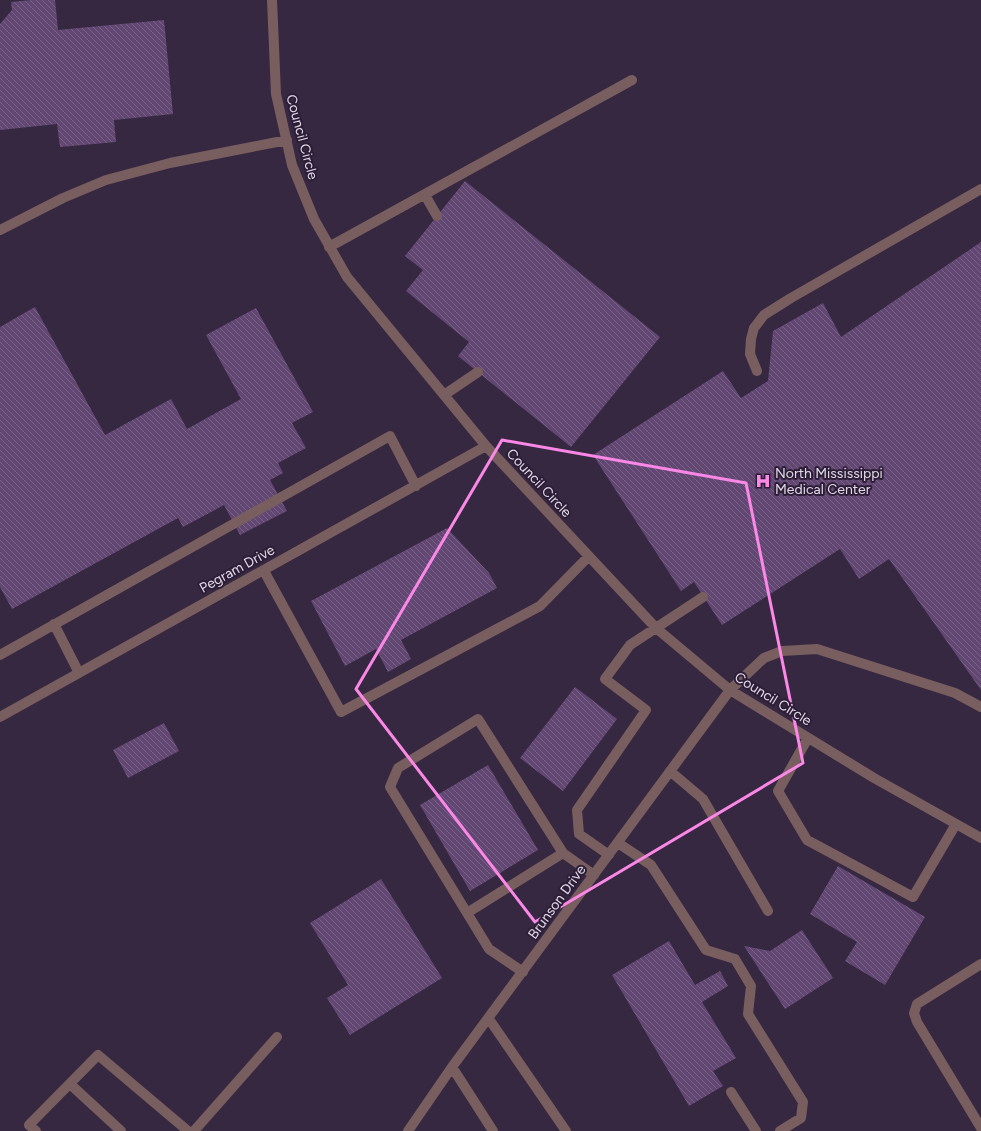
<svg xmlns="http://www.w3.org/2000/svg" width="981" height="1131" font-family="Figtree,sans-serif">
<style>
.building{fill:url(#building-back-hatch)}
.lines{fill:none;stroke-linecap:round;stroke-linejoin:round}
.minor{stroke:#795e5f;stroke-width:10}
.marked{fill:none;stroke:#fb87e6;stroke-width:3;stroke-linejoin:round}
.labels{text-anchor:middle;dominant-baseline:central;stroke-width:4;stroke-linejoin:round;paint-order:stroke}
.street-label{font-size:14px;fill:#e2d8e8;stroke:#2d1e37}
.poi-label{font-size:14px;fill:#e2d8e8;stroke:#2d1e37;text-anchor:start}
</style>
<defs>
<pattern id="building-back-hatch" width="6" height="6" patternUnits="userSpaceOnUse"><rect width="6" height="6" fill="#624773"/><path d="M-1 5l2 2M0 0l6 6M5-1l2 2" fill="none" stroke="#786187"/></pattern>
</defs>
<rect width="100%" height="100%" fill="#372841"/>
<path class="building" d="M 32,0 L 55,0 L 58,30 L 164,20 L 173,114 L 114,120 L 116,142 L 60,147 L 57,124 L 0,130 L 0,24 L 12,10 L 11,2 Z
M 465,181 L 660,337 L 571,447 L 458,356 L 469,342 L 406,291 L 423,270 L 405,256 Z
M 981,242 L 981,690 L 889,559 L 859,579 L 840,549 L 722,625 L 694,582 L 681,591 L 593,455 L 723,371 L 741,398 L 768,381 L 773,331 L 823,303 L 841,337 Z
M 35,307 L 105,435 L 171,399 L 187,429 L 241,399 L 206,335 L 256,308 L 313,412 L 292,423 L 306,448 L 278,463 L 283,473 L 270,480 L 287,511 L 240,535 L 224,505 L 183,527 L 178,518 L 12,609 L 0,587 L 0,327 Z
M 447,528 L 489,573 L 497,588 L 401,640 L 411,659 L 388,672 L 376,649 L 345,666 L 311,601 Z
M 575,687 L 617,719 L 563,791 L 520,758 Z
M 164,723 L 179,751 L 128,778 L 113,750 Z
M 488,765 L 538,850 L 470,891 L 420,805 Z
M 838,866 L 925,917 L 885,985 L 845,961 L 857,942 L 810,914 Z
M 381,879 L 442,978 L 350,1035 L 327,998 L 348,985 L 310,923 Z
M 802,930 L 833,978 L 785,1009 L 744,946 L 770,951 Z
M 669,941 L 695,985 L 720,971 L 728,986 L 702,1002 L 736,1058 L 713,1071 L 723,1086 L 689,1106 L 612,975 Z"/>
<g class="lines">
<path class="minor" d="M 272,0 L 276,94 L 292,165 L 314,219 L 347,277 L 486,446 L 656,628 L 730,690 L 874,778 L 981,838
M 425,195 L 437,216
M 0,230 L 63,198 L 106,180 L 170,163 L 287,140
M 329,247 L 632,80
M 757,371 L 750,354 L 751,339 L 754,328 L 764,315 L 791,298 L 981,189
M 444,395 L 478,372
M 264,571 L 341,712 L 540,606 L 588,557
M 54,624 L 79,673
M 0,655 L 390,436 L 416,486
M 0,717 L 486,446
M 808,738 L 778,791 L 807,840 L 913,897 L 956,824
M 670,771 L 703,799 L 768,911
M 618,843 L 651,865 L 706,950 L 735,959 L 751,986 L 748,1014 L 803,1102 L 801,1118 L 780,1131
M 609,855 L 579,834 L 577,810 L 646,710 L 605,679 L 630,645 L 703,597
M 467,913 L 563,853
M 981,964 L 917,1004 L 914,1013 L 917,1022 L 981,1128
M 523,972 L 489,949 L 390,787 L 398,768 L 478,719 L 563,853 L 594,875
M 489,1019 L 566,1131
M 452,1067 L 493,1131
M 70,1084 L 121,1131
M 731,1092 L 756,1131
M 36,1131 L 29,1125 L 98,1055 L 188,1131
M 194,1131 L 277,1037
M 408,1131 L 452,1067 L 730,690 L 764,658 L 782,651 L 817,649 L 955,693 L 981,707"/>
</g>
<path class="marked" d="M 502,440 L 746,483 L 803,763 L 535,922 L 356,689 Z"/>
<defs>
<g id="hospital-bare" transform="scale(1.2)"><path d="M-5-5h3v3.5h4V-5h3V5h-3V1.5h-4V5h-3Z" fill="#fb87e6" stroke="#2d1e37" stroke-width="2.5" paint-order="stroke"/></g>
</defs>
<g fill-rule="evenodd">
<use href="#hospital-bare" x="763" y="481"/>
</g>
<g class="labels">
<g class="street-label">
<text transform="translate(302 137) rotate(75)">Council Circle</text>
<text transform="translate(539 483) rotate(47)">Council Circle</text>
<text transform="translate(237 569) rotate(-29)">Pegram Drive</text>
<text transform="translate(773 699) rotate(32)">Council Circle</text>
<text transform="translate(557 902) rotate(-54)">Brunson Drive</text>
</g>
<g class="poi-label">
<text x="775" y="473">North Mississippi<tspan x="775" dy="16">Medical Center</tspan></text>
</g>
</g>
</svg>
